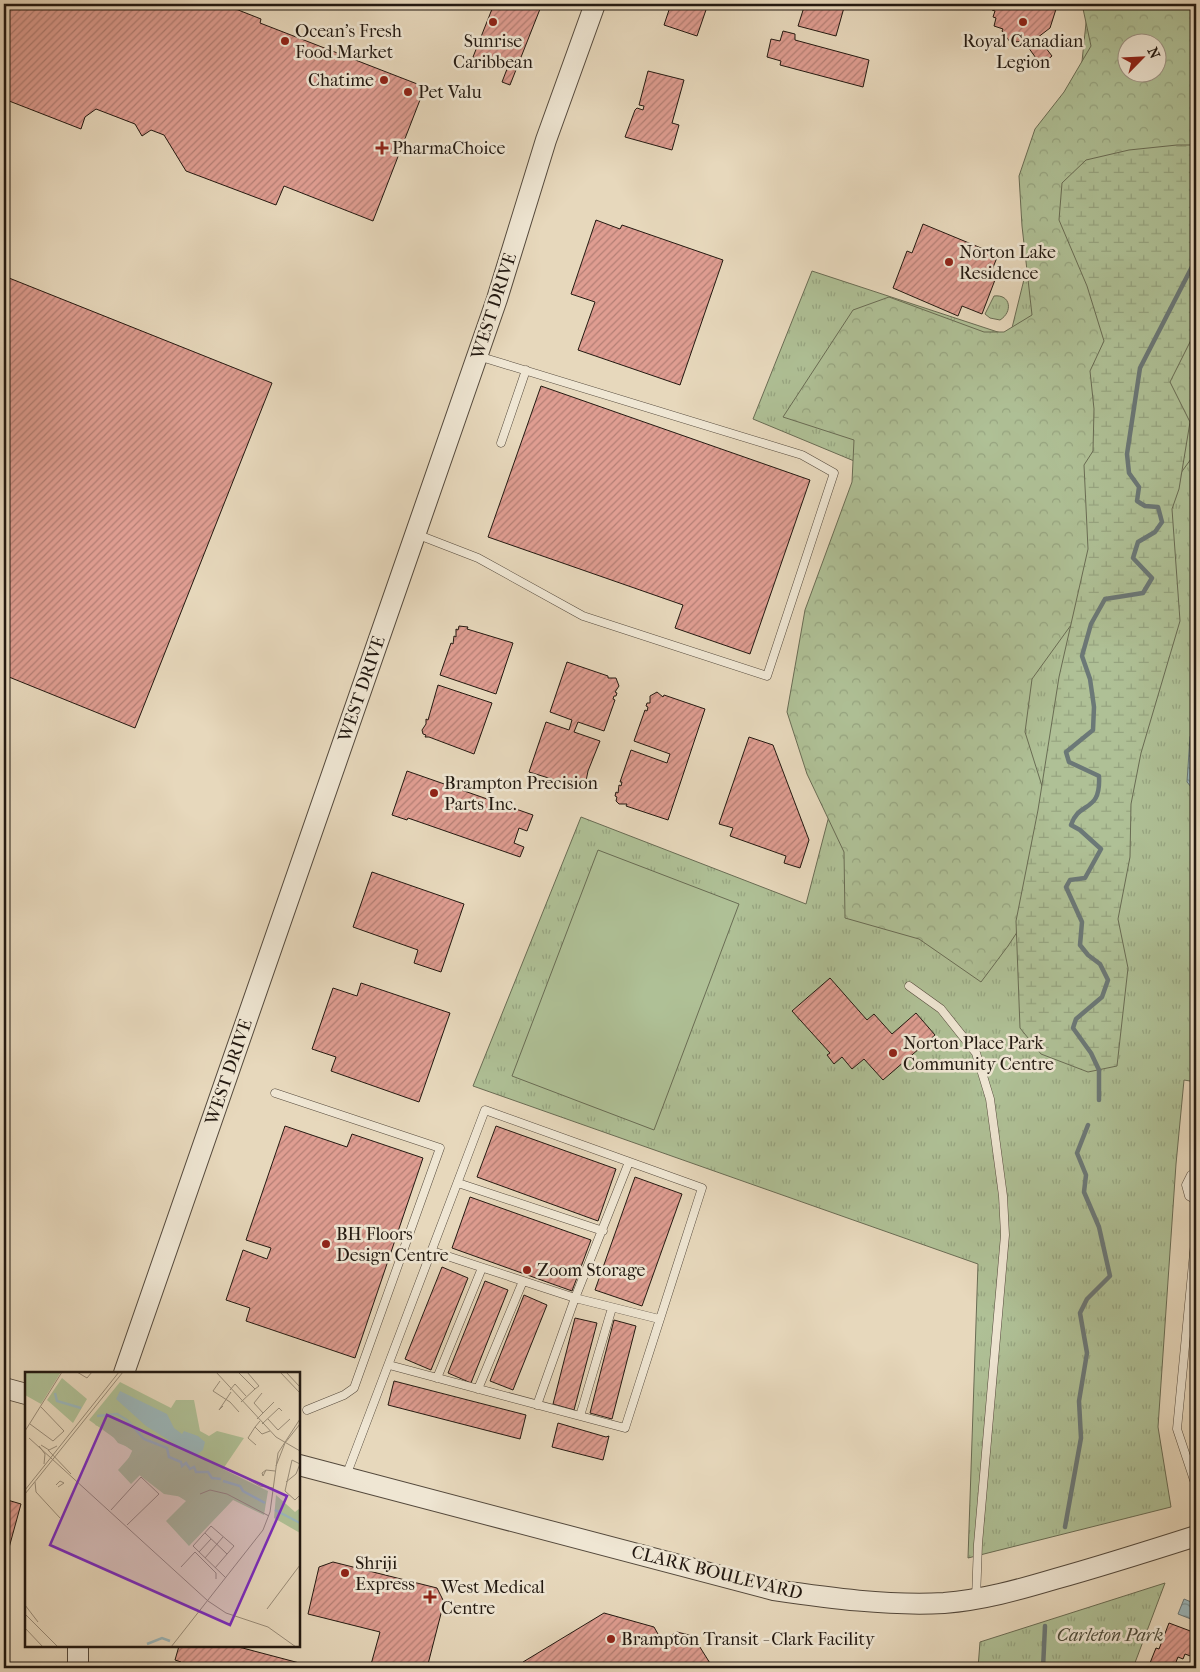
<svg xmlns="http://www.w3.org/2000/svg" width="1200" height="1672" font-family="'IM FELL French Canon',serif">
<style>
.grass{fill:url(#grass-tufts);stroke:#696c54;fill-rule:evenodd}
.forest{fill:url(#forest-crowns);stroke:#696c54;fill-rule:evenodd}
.wetland{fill:url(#wetland-marsh);stroke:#696c54}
.garden{fill:#afc096;stroke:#696c54}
.water{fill:url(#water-waves);stroke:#6b7877}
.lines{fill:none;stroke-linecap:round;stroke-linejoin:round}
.shore{stroke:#5f6866;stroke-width:1}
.stream{stroke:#6b7877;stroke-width:4.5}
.building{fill:url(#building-hatch);stroke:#231911}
.service-casing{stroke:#54493c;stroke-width:9}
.tertiary-casing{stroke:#54493c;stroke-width:22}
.service{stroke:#efe6d3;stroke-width:8}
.tertiary{stroke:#efe6d3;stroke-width:20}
.poi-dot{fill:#8f2418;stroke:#efe6d3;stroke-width:2}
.labels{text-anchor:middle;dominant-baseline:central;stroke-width:5;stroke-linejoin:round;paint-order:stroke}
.poi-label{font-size:18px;fill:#231911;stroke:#efe6d3;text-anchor:start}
.street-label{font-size:18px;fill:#231911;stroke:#efe6d3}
.park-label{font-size:18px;font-style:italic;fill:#4d4b39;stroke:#efe6d3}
.inset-river{fill:none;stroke:#9bb7bb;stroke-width:2.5}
.inset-road{fill:none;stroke:#998c78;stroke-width:1}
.view{fill:#7b2cbf;fill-opacity:0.15;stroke:#7b2cbf;stroke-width:2.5}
.inset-edge{fill:none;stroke:#231911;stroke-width:2.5}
</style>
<defs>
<pattern id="grass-tufts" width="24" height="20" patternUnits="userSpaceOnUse" patternTransform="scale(1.25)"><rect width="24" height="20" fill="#afc096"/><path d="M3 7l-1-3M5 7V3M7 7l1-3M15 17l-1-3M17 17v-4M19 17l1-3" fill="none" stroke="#96a480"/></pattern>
<pattern id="forest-crowns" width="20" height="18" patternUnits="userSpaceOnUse" patternTransform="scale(1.25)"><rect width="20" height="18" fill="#afc096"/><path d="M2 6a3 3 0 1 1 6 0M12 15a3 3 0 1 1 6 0" fill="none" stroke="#96a480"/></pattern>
<pattern id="wetland-marsh" width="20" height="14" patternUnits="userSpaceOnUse" patternTransform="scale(1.25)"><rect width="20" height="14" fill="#afc096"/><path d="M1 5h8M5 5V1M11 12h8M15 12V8" fill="none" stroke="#96a480"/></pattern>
<pattern id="water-waves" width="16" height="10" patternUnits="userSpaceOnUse" patternTransform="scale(1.25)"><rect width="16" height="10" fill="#9bb7bb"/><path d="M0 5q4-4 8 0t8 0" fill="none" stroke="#7e9497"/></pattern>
<pattern id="building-hatch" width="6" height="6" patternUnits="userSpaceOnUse" patternTransform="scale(1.25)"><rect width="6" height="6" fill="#df9d91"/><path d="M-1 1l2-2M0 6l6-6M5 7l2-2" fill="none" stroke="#b47f75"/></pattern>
</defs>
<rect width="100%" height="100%" fill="#e7d8bc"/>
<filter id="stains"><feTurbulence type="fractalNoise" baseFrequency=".004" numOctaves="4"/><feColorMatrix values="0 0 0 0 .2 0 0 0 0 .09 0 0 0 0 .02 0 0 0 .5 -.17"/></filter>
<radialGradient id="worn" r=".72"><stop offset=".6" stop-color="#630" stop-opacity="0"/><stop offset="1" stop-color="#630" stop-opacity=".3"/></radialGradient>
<path class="grass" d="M 1088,4 L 1196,4 L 1196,1082 L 1184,1080 L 1176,1164 L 1158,1427 L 1171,1507 L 968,1558 L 978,1264 L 473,1086 L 581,817 L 806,904 L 836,789 L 871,468 L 753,419 L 812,271 L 1010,336 L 1054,158 L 1081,71 ZM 1128,42 L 1158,42 L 1158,72 L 1128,72 Z
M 994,296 C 1011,294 1013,312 1000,320 L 990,318 L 985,314 Z
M 1165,1583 L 1133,1668 L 978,1668 L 980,1642 Z"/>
<path class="forest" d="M 1082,4 L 1196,4 L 1196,452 L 1032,679 L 1025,732 L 1065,859 L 1008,946 L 981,982 L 919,939 L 845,918 L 844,852 L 807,774 L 787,712 L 805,610 L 852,482 L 854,440 L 783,417 L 853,310 L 889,297 L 984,332 L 1004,332 L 1032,315 L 1022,226 L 1019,176 L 1035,129 L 1064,92 L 1091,46 ZM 1128,42 L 1158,42 L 1158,72 L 1128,72 Z"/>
<path class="wetland" d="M 1177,145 L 1196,145 L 1196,330 L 1170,382 L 1190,422 L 1179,489 L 1172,509 L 1180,621 L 1141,753 L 1131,804 L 1130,857 L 1118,919 L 1128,968 L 1117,1066 L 1088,1072 L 1041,1054 L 1020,1028 L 1016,921 L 1038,810 L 1059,677 L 1088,549 L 1084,465 L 1093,451 L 1094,409 L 1090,371 L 1104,341 L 1087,286 L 1059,220 L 1062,183 L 1086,160 L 1129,150 Z"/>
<path class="garden" d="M 598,850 L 739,904 L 654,1130 L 512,1076 Z"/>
<path class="water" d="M 1196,721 L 1196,793 L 1187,782 L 1190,737 Z
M 1184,1599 L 1196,1604 L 1196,1621 L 1178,1614 Z"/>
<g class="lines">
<path class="shore" d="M 1196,736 L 1192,779 L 1196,785"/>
<path class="stream" d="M 1099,1100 L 1099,1070 L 1091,1053 L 1073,1028 L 1076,1019 L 1102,997 L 1108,980 L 1100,964 L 1088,955 L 1080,945 L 1082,922 L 1066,887 L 1070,880 L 1085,878 L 1101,849 L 1080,830 L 1071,825 C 1079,800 1101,814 1099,776 L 1069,762 L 1066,752 L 1093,730 L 1094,707 L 1090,679 L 1082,656 L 1091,624 L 1105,599 L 1143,593 L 1152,578 L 1133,558 L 1138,542 L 1155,532 L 1162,522 L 1158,507 L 1145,506 L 1137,501 L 1139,487 L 1129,473 L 1127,454 L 1140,368 L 1196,259
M 1065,1527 L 1081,1438 L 1079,1401 L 1087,1353 L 1080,1313 L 1087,1299 L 1110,1276 L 1099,1227 L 1084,1192 L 1086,1175 L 1077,1153 L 1088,1125
M 1043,1668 L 1045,1626"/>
</g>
<path class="building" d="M 4,4 L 223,4 L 261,19 L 260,23 L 425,87 L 373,221 L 284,186 L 276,205 L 186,171 L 164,135 L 151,130 L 142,136 L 135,124 L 96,109 L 85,117 L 81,129 L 4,99 Z
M 494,4 L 542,4 L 510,85 L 502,82 L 507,69 L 473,57 Z
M 671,4 L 708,4 L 697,36 L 664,25 Z
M 805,4 L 845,4 L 836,36 L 798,26 Z
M 885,4 L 901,4 L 894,7 Z
M 994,4 L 1055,4 L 1057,6 L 1050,28 L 1033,41 L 1010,42 L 1002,31 L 1003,29 L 994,26 L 996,18 L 993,17 L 995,11 L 992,10 Z
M 783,31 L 795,34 L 795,40 L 869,60 L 863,87 L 780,65 L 781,61 L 767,57 L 771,39 L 780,41 Z
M 1039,39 L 1052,56 L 1041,65 L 1028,47 Z
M 648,71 L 684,80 L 672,123 L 679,125 L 672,150 L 625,137 L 635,110 L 637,108 L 643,110 L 644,106 L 639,105 Z
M 596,220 L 620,229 L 622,225 L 723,260 L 680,385 L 578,350 L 595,302 L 571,294 Z
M 923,224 L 998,255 L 992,270 L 998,272 L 982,314 L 962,306 L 958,316 L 893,288 L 907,251 L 912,253 Z
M 4,276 L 272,383 L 135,728 L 4,675 Z
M 541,386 L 810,480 L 750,654 L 675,628 L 683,605 L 488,537 Z
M 459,626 L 468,627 L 467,629 L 513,643 L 496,694 L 440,675 L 451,643 L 453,644 L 454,636 L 456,637 L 456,629 L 458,630 Z
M 567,662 L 608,676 L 608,678 L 616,678 L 619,686 L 615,692 L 617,693 L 616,696 L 614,696 L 613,699 L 615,700 L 604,731 L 578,722 L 574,732 L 600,741 L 588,771 L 585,786 L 578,790 L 574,789 L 575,786 L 529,772 L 546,722 L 569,730 L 572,720 L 550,712 Z
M 438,685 L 492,703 L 474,754 L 429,737 L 425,737 L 426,735 L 423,734 L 422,730 L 426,724 L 426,719 L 428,720 Z
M 657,692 L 663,697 L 664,695 L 705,709 L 668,820 L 626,806 L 627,804 L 619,804 L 616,801 L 617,797 L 615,796 L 616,792 L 618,793 L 619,785 L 621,786 L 622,782 L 620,782 L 631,750 L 667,763 L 670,754 L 634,741 L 645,710 L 647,711 L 648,707 L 646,706 L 647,703 L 650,703 L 650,696 Z
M 749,737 L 773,745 L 809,840 L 800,868 L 784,863 L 786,856 L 730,836 L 733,828 L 719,824 Z
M 407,771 L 533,815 L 527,831 L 519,828 L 514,843 L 524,847 L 520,857 L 408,818 L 407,820 L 392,815 Z
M 372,872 L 464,904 L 441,972 L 414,963 L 418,950 L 353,927 Z
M 830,978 L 867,1020 L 874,1014 L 892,1034 L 916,1013 L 935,1035 L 883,1080 L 864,1059 L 852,1069 L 842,1057 L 834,1064 L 827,1055 L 830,1053 L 792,1011 Z
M 361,983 L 450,1013 L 419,1102 L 331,1071 L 336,1057 L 312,1049 L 333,988 L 357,996 Z
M 285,1126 L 347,1147 L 352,1134 L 423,1158 L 355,1358 L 246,1321 L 250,1308 L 226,1300 L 243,1250 L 267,1259 L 271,1248 L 246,1240 Z
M 496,1126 L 616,1169 L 598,1221 L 477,1177 Z
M 635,1177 L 682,1194 L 642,1306 L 595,1290 Z
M 470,1197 L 591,1240 L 572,1291 L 452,1248 Z
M 442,1267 L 468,1278 L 431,1370 L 405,1359 Z
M 485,1281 L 508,1290 L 471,1383 L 448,1373 Z
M 524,1295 L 547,1305 L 513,1390 L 490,1381 Z
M 575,1318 L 597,1323 L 574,1410 L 553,1404 Z
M 614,1320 L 636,1326 L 612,1419 L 590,1413 Z
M 394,1381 L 526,1415 L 520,1439 L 388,1405 Z
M 558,1423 L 606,1437 L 609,1436 L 603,1460 L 552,1447 Z
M 4,1499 L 21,1504 L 4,1566 Z
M 333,1562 L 437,1588 L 444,1602 L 427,1668 L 370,1668 L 380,1632 L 308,1614 L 319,1567 Z
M 604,1613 L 654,1627 L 662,1641 L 677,1632 L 693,1636 L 713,1668 L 526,1668 L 523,1662 Z
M 1169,1623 L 1193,1632 L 1191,1638 L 1196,1640 L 1193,1657 L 1185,1654 L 1183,1659 L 1178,1657 L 1176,1662 L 1185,1666 L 1184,1668 L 1148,1668 L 1156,1648 L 1159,1649 Z
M 179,1646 L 235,1646 L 307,1665 L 306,1668 L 180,1668 L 181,1662 L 175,1660 Z"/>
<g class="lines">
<g class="service-casing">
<path id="service" d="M 501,443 L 526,370
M 416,534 L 478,558 L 583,616 L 767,676 L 834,473 L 802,455 L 478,356
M 909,986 L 941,1009 L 976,1053 L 990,1099 L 1003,1196 L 1005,1235 L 978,1544 L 976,1599
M 275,1093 L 440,1148 L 354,1388 L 344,1395 L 307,1410
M 1196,1172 L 1191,1175 L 1186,1185 L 1189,1196 L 1196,1200
M 458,1183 L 603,1231
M 1196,1232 L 1177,1429 L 1196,1486
M 432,1251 L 575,1298 L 659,1319
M 437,1378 L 482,1268
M 478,1389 L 523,1281
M 537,1405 L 575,1298 L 629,1162
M 580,1416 L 612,1308
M 346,1476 L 485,1110 L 702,1188 L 625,1428 L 389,1365"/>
</g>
<g class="tertiary-casing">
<path id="tertiary" d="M 124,1373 L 497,299 L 546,140 L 595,4
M 4,1388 L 26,1394
M 299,1465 L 774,1590 C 830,1598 887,1606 944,1603 C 982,1600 1018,1590 1055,1579 C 1102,1566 1149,1551 1196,1536
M 78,1646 L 78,1668"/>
</g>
<use href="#service" class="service"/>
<use href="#tertiary" class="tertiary"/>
</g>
<g class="poi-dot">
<circle cx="493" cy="22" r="5"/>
<circle cx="1023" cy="22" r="5"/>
<circle cx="285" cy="41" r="5"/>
<circle cx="384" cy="80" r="5"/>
<circle cx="408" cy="92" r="5"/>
<path d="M379.5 140.5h5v5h5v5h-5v5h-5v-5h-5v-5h5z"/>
<circle cx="949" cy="262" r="5"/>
<circle cx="434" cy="793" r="5"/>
<circle cx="893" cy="1053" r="5"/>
<circle cx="326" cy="1244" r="5"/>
<circle cx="527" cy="1270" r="5"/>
<circle cx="345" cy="1573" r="5"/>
<path d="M427.5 1589.5h5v5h5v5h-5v5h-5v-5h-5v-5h5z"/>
<circle cx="611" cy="1639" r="5"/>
</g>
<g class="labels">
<g class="poi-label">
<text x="295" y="31">Ocean's Fresh<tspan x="295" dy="21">Food Market</tspan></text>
<text x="493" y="41" text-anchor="middle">Sunrise<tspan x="493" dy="21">Caribbean</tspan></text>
<text x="1023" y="41" text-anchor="middle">Royal Canadian<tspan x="1023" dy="21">Legion</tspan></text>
<text x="374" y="80" text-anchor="end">Chatime</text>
<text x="418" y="92">Pet Valu</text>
<text x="392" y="148">PharmaChoice</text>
<text x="959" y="252">Norton Lake<tspan x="959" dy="21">Residence</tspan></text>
<text x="444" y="783">Brampton Precision<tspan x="444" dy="21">Parts Inc.</tspan></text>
<text x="903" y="1043">Norton Place Park<tspan x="903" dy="21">Community Centre</tspan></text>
<text x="336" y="1234">BH Floors<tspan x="336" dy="21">Design Centre</tspan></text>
<text x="537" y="1270">Zoom Storage</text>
<text x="355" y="1563">Shriji<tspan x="355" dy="21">Express</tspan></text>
<text x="441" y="1587">West Medical<tspan x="441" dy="21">Centre</tspan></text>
<text x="621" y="1639">Brampton Transit - Clark Facility</text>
</g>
<g class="street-label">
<text transform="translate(494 306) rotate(-72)">WEST DRIVE</text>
<text transform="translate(362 689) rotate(-71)">WEST DRIVE</text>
<text transform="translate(229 1072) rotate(-71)">WEST DRIVE</text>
<text transform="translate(717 1573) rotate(14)">CLARK BOULEVARD</text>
</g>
<g class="park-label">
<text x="1110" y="1635">Carleton Park</text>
</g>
</g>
<g transform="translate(25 1372)">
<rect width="275" height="275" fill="#e7d8bc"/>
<path d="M 0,0 L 36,0 L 16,32 L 0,23 ZM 37,6 L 62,27 L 48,51 L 22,28 ZM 95,10 L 146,36 L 151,28 L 169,28 L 175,59 L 184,64 L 192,59 L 219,66 L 198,97 L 243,119 L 239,143 L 208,128 L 164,174 L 141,149 L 161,129 L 117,101 L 106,112 L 93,98 L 109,80 L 64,48 ZM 251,123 L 270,140 L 275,136 L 275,161 L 249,146 Z" fill="#afc096"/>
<path d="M 0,0 L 29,0 L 32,4 L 24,11 L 17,23 L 0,14 ZM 87,40 L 129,63 L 147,94 L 168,99 L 178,114 L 164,126 L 139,122 L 113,102 L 107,108 L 99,96 L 108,77 L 93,71 L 82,57 L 70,53 L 78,42 Z" fill="#afc096"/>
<path d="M 102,48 L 112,53 L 122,65 L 148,75 L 166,89 L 193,103 L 192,107 L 184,112 L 173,107 L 114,70 L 95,67 L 97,53 Z" fill="#afc096"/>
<path d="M 158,136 L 178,156 L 165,169 L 145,149 Z" fill="#afc096"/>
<path d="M 95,19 L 142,42 L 149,56 L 157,62 L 159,59 L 173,64 L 180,70 L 178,78 L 173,82 L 166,82 L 121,54 L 91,27 Z" fill="#9bb7bb"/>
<path class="inset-river" d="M 30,21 L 32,29 L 56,36M 72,44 L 92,42 L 102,48 L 119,67 L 142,76 L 144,85 L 156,90 L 157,94 L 161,91 L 165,97 L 169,95 L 171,100 L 183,100 L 187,106 L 196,107M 198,109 L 215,114 L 218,119 L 240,131M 250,138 L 275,151M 122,272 L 137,266 L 145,269"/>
<path class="inset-road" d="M 52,0 L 62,6 L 67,0M 191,0 L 251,65 L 275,79M 222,0 L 234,14 L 230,17M 255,0 L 275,21M 261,0 L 275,15M 214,1 L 230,17 L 216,30M 195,9 L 188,19 L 205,30 L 214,40M 205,18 L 210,12 L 221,24M 237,21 L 229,31 L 238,41M 198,34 L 194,38 L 206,20M 232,47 L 249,30M 243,47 L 253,58 L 265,47M 235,49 L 230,55 L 237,62 L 245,59M 5,52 L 28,69 L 39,59 L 16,35M 237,52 L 254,36 L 257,39M 230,55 L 223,66 L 231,73M 0,59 L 37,0M 4,66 L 183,229 L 201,241 L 243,255 L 271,275M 16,73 L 24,78 L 32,74M 14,74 L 20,82 L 19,92M 23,78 L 46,102M 275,92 L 267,88 L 260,119 L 270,128 L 275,123M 251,94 L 260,71 L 275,52M 241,98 L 238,104 L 237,101 L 241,98 L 250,99M 212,101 L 235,114 L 248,116M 10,110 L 11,120 L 35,146M 261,110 L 271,102 L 275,92M 31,113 L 35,109 L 39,111 L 33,115M 0,118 L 94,0M 0,122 L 98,0M 175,122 L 185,118 L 202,122 L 244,144M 86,138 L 116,105 L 134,122 L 102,153M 180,161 L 202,182M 174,180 L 186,167M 180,186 L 198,165M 156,195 L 170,180 L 191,201 L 191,207M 190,196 L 209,174 L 186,154 L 168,174 L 201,206M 0,233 L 13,250M 242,237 L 275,193M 0,242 L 33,275M 0,256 L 18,275M 146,275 L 238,158 L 245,140 L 253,81 L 275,47"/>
<path class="view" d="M 82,43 L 262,124 L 205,253 L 25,173 Z"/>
<rect width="275" height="275" class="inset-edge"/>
</g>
<rect width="1200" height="1672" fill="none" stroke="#e7d8bc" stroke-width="20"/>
<rect x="5" y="5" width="1190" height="1662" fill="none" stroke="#231911" stroke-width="2.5"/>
<rect x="10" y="10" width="1180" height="1652" fill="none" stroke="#231911"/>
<g transform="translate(1142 58) rotate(66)"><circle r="24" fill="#efe6d3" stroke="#9d9485"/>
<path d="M0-4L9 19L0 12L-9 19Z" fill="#8f2418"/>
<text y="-8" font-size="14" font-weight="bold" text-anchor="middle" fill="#231911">N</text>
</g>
<rect width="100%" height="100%" filter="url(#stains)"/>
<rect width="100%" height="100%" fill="url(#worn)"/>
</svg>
